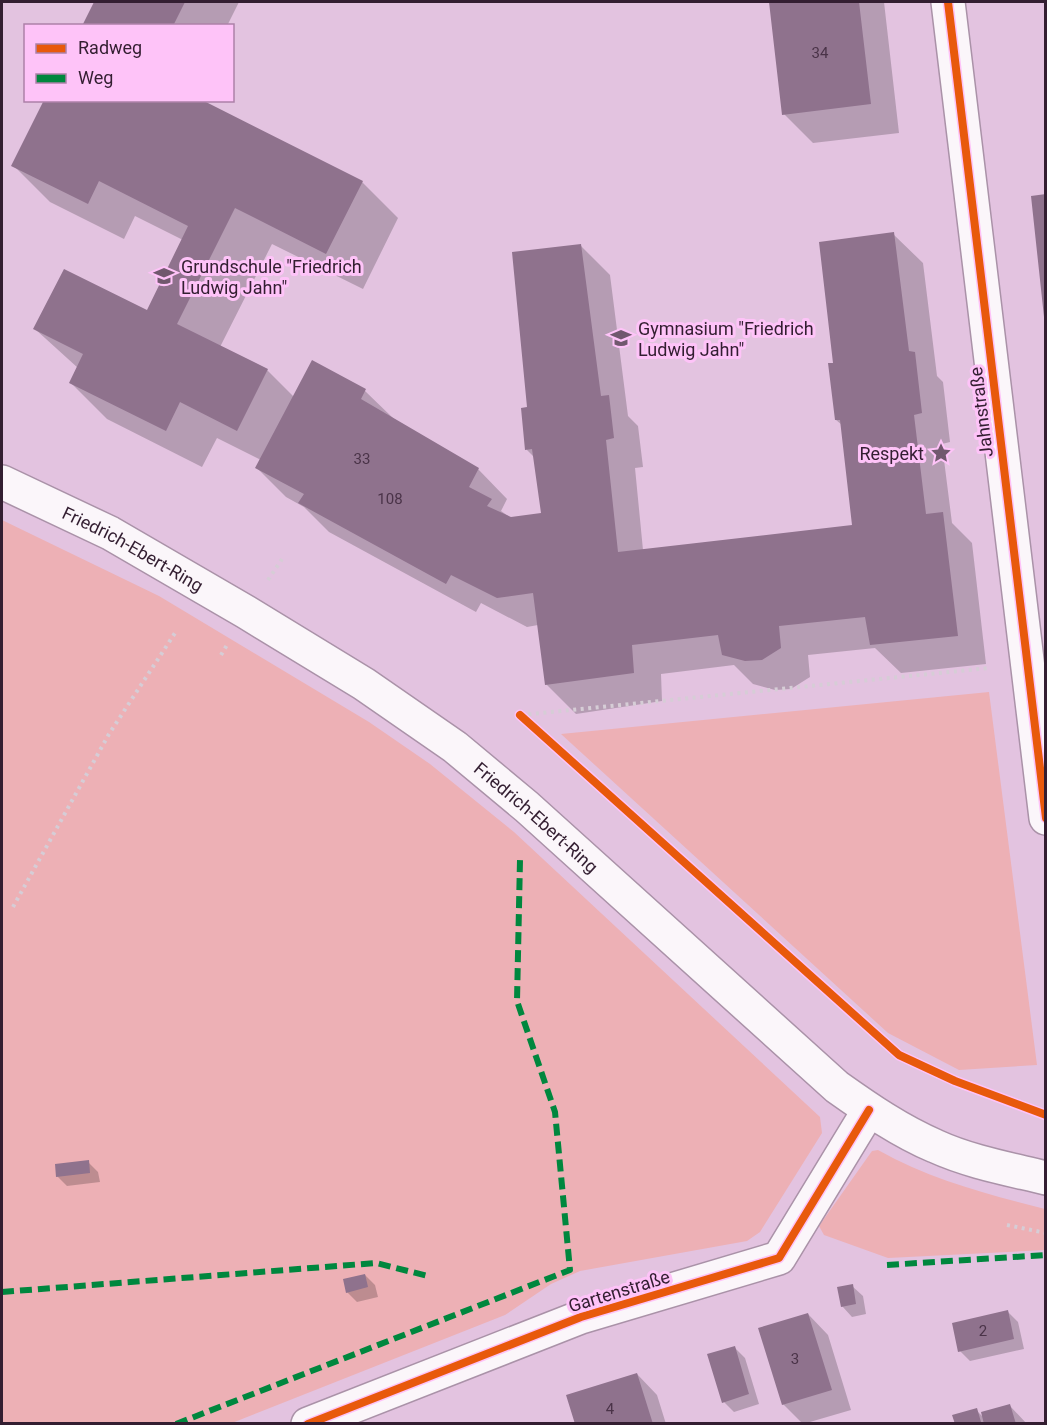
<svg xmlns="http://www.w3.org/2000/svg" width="1047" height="1425" font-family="Roboto,sans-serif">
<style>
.green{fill:#edb0b5}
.shadow{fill:#0003}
.building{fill:#8f728d}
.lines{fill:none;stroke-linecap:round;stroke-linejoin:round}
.minor-casing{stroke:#aa92a8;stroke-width:36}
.secondary-casing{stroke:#aa92a8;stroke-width:36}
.path{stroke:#d6cdd6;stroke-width:4;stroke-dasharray:3 4.5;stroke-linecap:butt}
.minor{stroke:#fbf6fa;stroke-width:33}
.secondary{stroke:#fbf6fa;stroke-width:33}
.quiet{stroke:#00873e;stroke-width:6;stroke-dasharray:12 6;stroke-linecap:butt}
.cycleway-casing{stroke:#fec3f8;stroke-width:11}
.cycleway{stroke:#e8590c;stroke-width:8}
.labels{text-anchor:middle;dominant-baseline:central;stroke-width:6;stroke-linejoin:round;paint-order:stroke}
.number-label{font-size:15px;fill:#4a3348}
.poi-label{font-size:18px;fill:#331e31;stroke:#fec3f8;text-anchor:start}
.street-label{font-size:18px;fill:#331e31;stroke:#fec3f8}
</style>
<rect width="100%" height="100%" fill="#e3c3e0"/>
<path class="green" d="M 2,520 L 159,596 L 369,722 L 430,764 L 514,832 L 820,1117 L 822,1133 L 760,1232 L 747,1241 L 580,1271 L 551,1284 L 505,1315 L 232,1423 L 2,1423 Z
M 989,692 L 1037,1065 L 959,1070 L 888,1033 L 561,734 Z
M 878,1150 C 931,1180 987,1194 1045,1209 L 1045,1250 L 888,1258 L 824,1235 L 819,1226 L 872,1151 Z"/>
<path class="shadow" d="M 96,2 L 239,2 L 227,26 L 84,26 Z
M 771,2 L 884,2 L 899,133 L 813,143 L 784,114 Z
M 13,165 L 362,182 L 398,218 L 363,289 L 272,244 L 220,347 L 267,370 L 294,397 L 365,391 L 394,419 L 478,469 L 507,499 L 501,511 L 511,518 L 542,514 L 535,458 L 527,450 L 529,408 L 581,246 L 610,275 L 628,416 L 638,426 L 643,467 L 635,468 L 643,550 L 854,526 L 842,425 L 836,420 L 835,364 L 893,234 L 923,263 L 937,376 L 943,382 L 950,442 L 942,444 L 952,523 L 972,543 L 986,664 L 901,673 L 875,648 L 808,655 L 810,677 L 791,689 L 775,690 L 753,684 L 734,665 L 661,674 L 662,701 L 576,714 L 546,684 L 538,625 L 527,627 L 481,603 L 476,612 L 329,532 L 304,507 L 286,497 L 257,468 L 261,460 L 217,438 L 202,467 L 107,419 L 71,383 L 78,368 L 35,329 L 147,312 L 183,240 L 135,216 L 124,239 L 50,202 Z
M 88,1162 L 98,1172 L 100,1182 L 67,1186 L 57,1176 Z
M 365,1275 L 375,1285 L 378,1297 L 357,1302 L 347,1292 Z
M 852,1286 L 863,1296 L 866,1314 L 852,1317 L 842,1306 Z
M 1008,1312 L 1018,1322 L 1024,1349 L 970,1361 L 960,1351 Z
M 808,1314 L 828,1335 L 851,1410 L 803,1424 L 783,1404 Z
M 735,1348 L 745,1358 L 759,1404 L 734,1412 L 724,1402 Z
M 637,1374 L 657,1395 L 666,1424 L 577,1424 Z
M 1010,1406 L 1027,1424 L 956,1424 L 976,1410 L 984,1418 Z"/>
<path class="building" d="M 94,2 L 185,2 L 173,26 L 82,26 Z
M 769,2 L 859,2 L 871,104 L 782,115 Z
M 44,100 L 202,100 L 363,181 L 326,254 L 235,208 L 177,324 L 268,369 L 237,431 L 180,402 L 166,431 L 69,383 L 83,354 L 33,329 L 64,269 L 147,310 L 188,226 L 99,181 L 88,204 L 11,166 Z
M 1046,194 L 1046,316 L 1044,317 L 1031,196 Z
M 894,232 L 909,351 L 915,352 L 922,413 L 914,415 L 926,514 L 943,512 L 958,636 L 870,645 L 865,617 L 779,626 L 781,648 L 762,660 L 745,661 L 722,655 L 718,635 L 632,645 L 634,673 L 545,685 L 533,593 L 497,598 L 451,575 L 446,584 L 298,503 L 304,494 L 255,468 L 312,360 L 366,389 L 361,399 L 479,468 L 469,487 L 492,499 L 487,506 L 511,517 L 541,513 L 532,449 L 525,450 L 521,408 L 527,407 L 512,252 L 581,244 L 601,396 L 609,395 L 614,438 L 606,440 L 618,552 L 852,525 L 840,420 L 835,420 L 828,363 L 833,363 L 819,242 Z
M 89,1160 L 90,1173 L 56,1177 L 55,1164 Z
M 365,1274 L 368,1287 L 346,1293 L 343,1279 Z
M 853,1284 L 856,1304 L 841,1307 L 837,1287 Z
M 1008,1310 L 1014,1339 L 958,1352 L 952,1323 Z
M 808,1313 L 832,1390 L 782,1405 L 758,1328 Z
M 735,1346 L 749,1394 L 722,1403 L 707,1354 Z
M 637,1373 L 653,1424 L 575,1424 L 566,1395 Z
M 1010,1404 L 1016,1424 L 984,1424 L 981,1412 Z
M 977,1408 L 981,1422 L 955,1424 L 952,1415 Z"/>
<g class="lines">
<g class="minor-casing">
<path id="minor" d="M 948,2 L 1046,818
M 308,1424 L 581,1317 L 779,1258 L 869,1110"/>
</g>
<g class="secondary-casing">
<g id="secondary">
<path id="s1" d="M 2,482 L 110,533 L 246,612 L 364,684 L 455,747 L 527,807 L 837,1087 C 868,1109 900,1131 935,1146 C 970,1162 1009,1169 1046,1178"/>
</g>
</g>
<path class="path" d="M 268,580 L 282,559
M 221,655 L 227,645
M 520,715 L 899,1055 L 955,1081 L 1046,1115
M 521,715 L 988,668
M 13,907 L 109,734 L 177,630
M 1007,1225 L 1046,1233"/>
<use href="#minor" class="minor"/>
<use href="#secondary" class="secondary"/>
<path class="quiet" d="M 887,1265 L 1046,1255
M 2,1292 L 376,1263 L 428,1276
M 176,1424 L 570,1270 L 555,1112 L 517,1001 L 520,860"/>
<g class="cycleway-casing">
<path id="cycleway" d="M 948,2 L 1046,818
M 520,715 L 899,1055 L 955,1081 L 1046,1115
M 308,1424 L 581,1317 L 779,1258 L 869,1110"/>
</g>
<use href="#cycleway" class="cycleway"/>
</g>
<defs>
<g id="school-bare" transform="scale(1.62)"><path d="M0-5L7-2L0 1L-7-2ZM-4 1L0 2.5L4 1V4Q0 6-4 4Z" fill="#71586e" stroke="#fec3f8" stroke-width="2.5" paint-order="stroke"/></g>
<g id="sight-bare" transform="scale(1.62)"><path d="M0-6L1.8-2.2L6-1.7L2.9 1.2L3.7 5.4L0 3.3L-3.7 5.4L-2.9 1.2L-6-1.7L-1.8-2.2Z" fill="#71586e" stroke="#fec3f8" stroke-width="2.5" paint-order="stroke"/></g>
</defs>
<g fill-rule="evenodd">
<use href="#school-bare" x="164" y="276"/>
<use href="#school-bare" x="621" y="338"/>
<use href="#sight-bare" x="941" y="453"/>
</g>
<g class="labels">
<g class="number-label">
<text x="820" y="53">34</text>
<text x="362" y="459">33</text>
<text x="390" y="499">108</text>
<text x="983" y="1331">2</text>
<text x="795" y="1359">3</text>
<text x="610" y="1409">4</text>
</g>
<g class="poi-label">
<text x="181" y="266">Grundschule "Friedrich<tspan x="181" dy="21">Ludwig Jahn"</tspan></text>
<text x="638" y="328">Gymnasium "Friedrich<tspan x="638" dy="21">Ludwig Jahn"</tspan></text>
<text x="924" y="453" text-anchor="end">Respekt</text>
</g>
<g class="street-label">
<text transform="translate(981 412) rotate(-97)">Jahnstraße</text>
<text stroke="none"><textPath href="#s1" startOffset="147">Friedrich-Ebert-Ring</textPath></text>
<text stroke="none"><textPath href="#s1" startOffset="633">Friedrich-Ebert-Ring</textPath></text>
<text transform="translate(619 1291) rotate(-17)">Gartenstraße</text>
</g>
</g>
<rect width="1047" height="1425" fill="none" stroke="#331e31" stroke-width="6"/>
<rect x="24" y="24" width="210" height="78" fill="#fec3f8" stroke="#ad81a8" stroke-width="1.5"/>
<rect x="36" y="44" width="30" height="9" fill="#e8590c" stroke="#ad81a8" stroke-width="1.5"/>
<text x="78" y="54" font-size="18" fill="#331e31">Radweg</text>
<rect x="36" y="74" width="30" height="9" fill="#00873e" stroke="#ad81a8" stroke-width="1.5"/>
<text x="78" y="84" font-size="18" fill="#331e31">Weg</text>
</svg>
